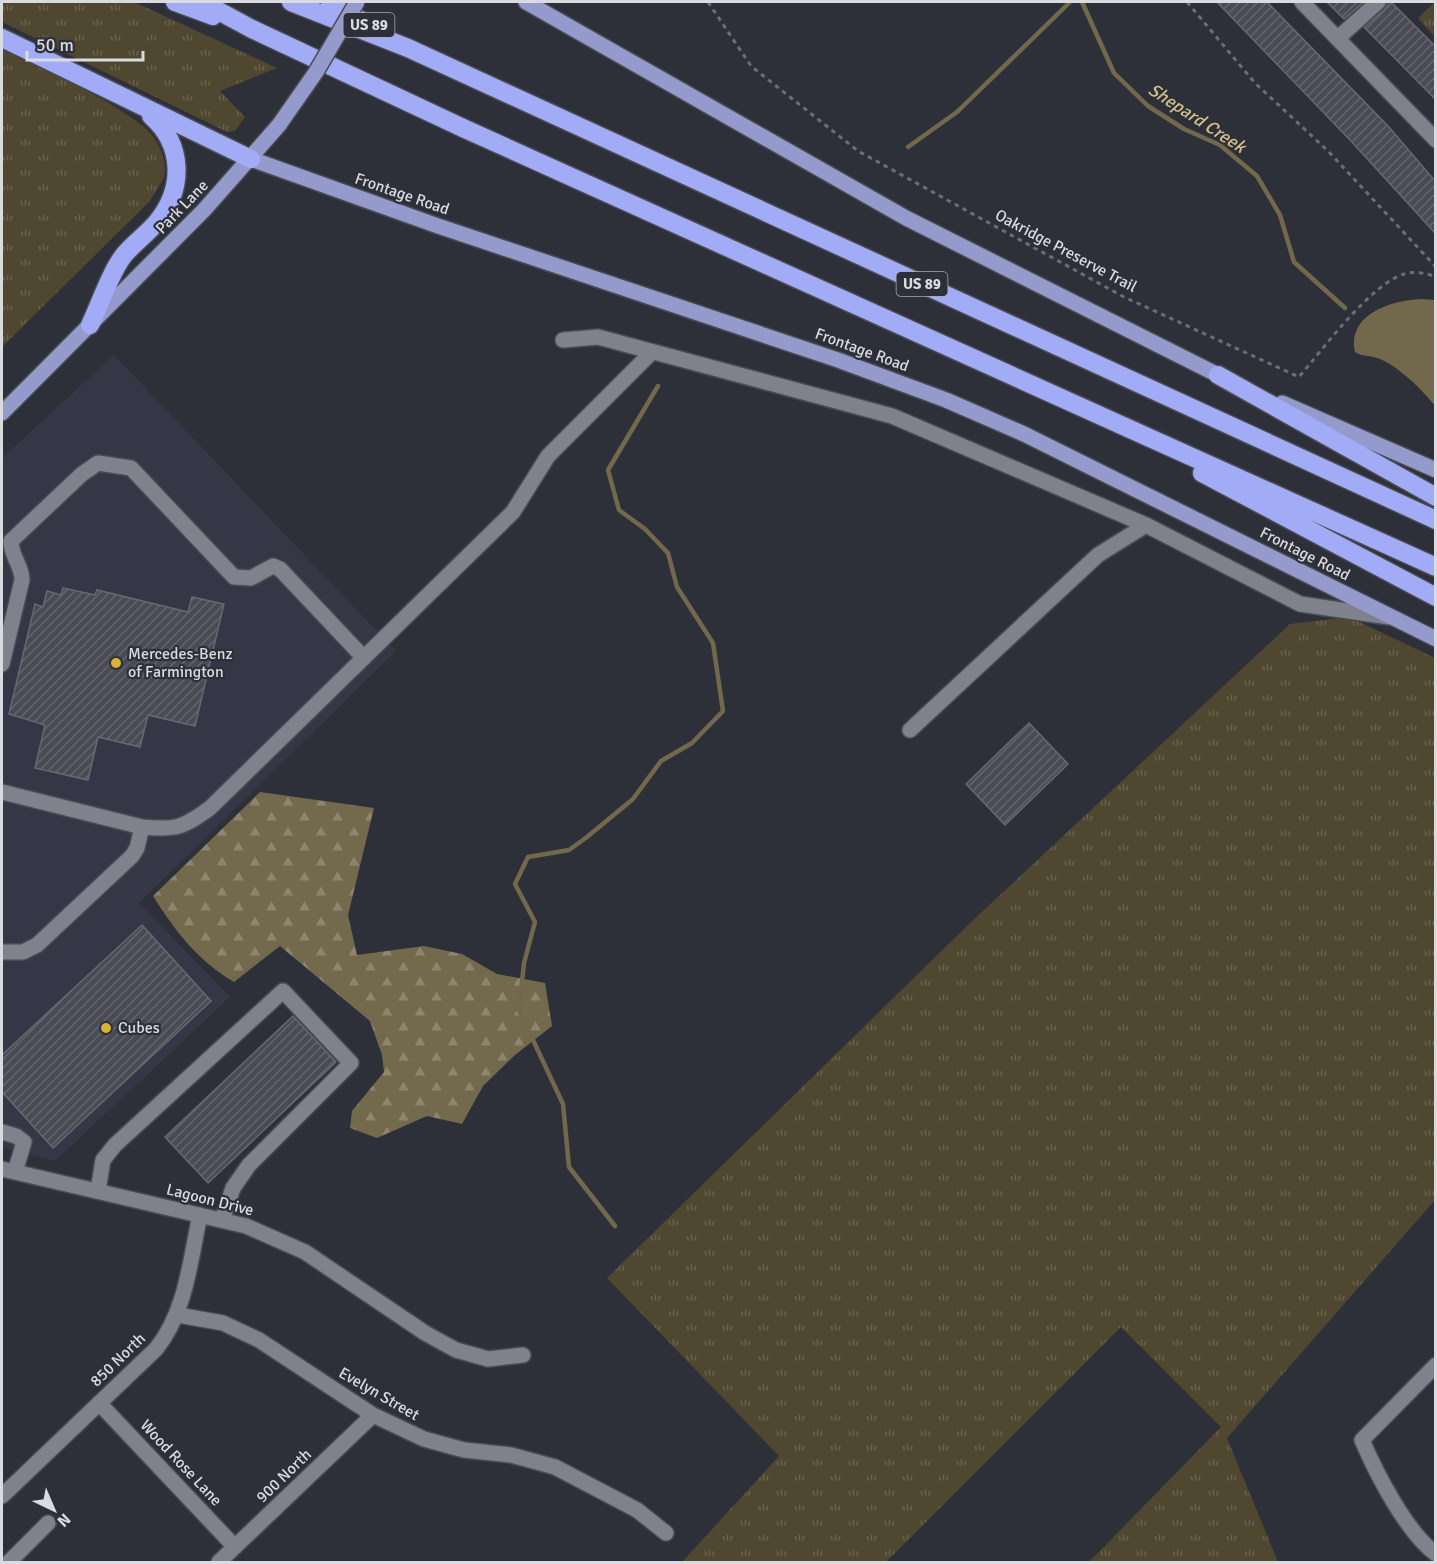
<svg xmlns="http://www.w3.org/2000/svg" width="1437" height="1564" font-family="Signika,sans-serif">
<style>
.built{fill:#353747}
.grass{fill:url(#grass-tufts)}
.forest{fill:url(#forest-firs)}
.water{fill:#72694c}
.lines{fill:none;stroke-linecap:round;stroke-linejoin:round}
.stream{stroke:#72694c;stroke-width:4.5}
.building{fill:url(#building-hatch);stroke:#666872;stroke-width:1.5}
.minor-casing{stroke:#4a4b52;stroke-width:18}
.major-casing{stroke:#4a4b52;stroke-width:18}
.highway-casing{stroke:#4a4b52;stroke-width:21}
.path{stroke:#6c6d75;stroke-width:3;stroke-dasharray:4.5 4.5;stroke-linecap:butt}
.minor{stroke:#7f818c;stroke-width:15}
.major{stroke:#949bcc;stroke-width:15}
.highway{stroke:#a2acf6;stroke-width:18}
.major-bridge-casing{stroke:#4a4b52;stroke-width:18;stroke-linecap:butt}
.major-bridge{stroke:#949bcc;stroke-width:15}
.poi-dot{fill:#d9b334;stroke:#2e3039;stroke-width:2}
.labels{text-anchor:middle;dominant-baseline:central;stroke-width:4.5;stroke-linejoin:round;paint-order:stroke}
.shield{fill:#2e3039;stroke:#a6a8af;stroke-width:1.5}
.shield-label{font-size:15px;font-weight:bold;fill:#dadbe1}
.street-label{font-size:16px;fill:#dadbe1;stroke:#2e3039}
.poi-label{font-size:16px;fill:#dadbe1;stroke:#2e3039;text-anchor:start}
.water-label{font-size:18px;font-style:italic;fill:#d1bf89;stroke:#2e3039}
</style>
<defs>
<pattern id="grass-tufts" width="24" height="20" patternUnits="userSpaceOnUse" patternTransform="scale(1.5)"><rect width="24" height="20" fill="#4f4730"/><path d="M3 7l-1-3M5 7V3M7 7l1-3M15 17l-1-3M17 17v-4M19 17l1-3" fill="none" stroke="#68614e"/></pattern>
<pattern id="forest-firs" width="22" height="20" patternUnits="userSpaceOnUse" patternTransform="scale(1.5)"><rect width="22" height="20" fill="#73694d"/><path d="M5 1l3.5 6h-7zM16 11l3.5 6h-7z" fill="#8d856f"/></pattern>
<pattern id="building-hatch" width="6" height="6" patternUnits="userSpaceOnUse" patternTransform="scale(1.5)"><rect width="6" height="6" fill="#494a54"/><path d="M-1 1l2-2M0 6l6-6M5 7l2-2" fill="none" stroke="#63646c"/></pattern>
</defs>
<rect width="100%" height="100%" fill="#2e3039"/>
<path class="built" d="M 114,355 L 396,651 L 139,903 L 230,997 L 55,1161 L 2,1148 L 2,458 Z"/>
<path class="grass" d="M 2,2 L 134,2 L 277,68 L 220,91 L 245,117 L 235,131 L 227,132 L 2,22 Z
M 1435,2 L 1436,2 L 1435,37 L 1418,18 Z
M 2,49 C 46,73 105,95 144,127 C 157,137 168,160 164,177 C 161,184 154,193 150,201 L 2,347 Z
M 1349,617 L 1435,658 L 1435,1200 L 1227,1438 L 1278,1562 L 1089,1562 L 1221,1427 L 1121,1327 L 886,1562 L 682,1562 L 779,1456 L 607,1278 L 969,924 L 1290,624 Z"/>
<path class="forest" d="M 260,792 L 374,808 L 348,915 L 357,955 L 424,946 L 462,954 L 497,974 L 545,983 L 552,1026 L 515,1055 L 483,1086 L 462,1124 L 427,1116 L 377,1138 L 350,1128 L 352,1111 L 384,1072 L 382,1055 L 370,1021 L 280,946 L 234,982 C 197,960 176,932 153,896 Z"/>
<path class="water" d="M 1422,299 L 1435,300 L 1435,406 C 1424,391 1395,363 1377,358 C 1368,355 1363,357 1355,352 C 1347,314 1392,300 1422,299 Z"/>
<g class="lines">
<path class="stream" d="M 1082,2 L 1114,73 L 1148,106 L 1184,129 L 1220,145 L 1257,176 L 1280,215 L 1294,262 L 1345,308
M 908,147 L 957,112 L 1070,2
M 615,1226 L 569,1167 L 563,1104 L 519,1010 L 524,963 L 535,922 L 515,884 L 528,857 L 569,850 L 587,837 L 633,799 L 661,761 L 692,743 L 723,711 L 713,643 L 677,587 L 668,553 L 645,529 L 619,510 L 608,470 L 658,386"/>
</g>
<path class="building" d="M 1217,2 L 1267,2 L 1388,126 L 1436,182 L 1436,234 L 1350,140 Z
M 1327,2 L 1364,2 L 1344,19 Z
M 1388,2 L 1391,2 L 1436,47 L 1436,100 L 1364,27 L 1385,9 Z
M 63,588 L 95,595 L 97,590 L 188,612 L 192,597 L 224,604 L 195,726 L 148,715 L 140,747 L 98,737 L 88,780 L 35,768 L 45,725 L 9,714 L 35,604 L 43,607 L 47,591 L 61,595 Z
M 1029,723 L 1068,764 L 1005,825 L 966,784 Z
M 142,925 L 211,1001 L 53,1148 L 2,1092 L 2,1055 Z
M 293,1016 L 336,1062 L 208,1183 L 165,1137 Z"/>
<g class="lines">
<g class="minor-casing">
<path id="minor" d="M 1302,2 L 1436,140
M 1338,38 L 1378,2
M 563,340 L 598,337 L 892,416 L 1146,525 L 1300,604 L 1389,617
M 2,664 L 22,580 C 22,565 11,557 11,541 L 82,474 L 98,463 L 131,468 L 234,577 L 251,578 L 273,566 L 280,569 L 364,658
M 910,730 L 1098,555 L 1146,525
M 2,792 L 142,827 C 176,830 183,828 210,808 L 513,512 L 548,456 L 652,352
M 2,952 L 23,952 L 37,945 L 132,856 L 137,848 L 142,827
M 2,1132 L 16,1136 L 24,1142 L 15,1172
M 2,1169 L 246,1226 L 305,1252 L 425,1333 L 456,1350 L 488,1359 L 523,1355
M 98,1191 L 103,1160 L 115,1145 L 283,991 L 351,1063 L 249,1165 L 233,1188 L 222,1220
M 178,1315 L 223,1323 L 259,1340 L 373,1415 L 424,1439 L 464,1450 L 511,1455 L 555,1467 L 637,1510 L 666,1533
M 1436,1365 L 1362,1440 C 1376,1473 1407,1533 1436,1554
M 99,1403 L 235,1547
M 2,1496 L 156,1349 C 186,1312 190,1261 200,1215
M 9,1562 L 48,1523
M 219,1562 L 373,1415"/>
</g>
<g class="major-casing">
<path id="major" d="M 526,2 L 906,218 L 1226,379
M 251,159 L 438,226 L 838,360 L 946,400 L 1024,434 L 1436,639
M 1282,403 L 1436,470
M 2,413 L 204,210 L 279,125"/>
</g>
<g class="highway-casing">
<path id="highway" d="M 175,2 L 213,16
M 202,2 L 252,29 L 463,128 L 1436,567
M 291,2 L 408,48 L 1436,520
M 330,2 L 365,23
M 2,38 L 251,159
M 90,325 C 100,304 111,271 124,255 C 134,243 147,234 157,222 C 184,189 184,145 151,116
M 1218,375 L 1436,497
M 1202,473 L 1436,597"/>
</g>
<path class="path" d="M 708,2 L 751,66 L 858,151 L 1124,297 L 1299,377 C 1322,350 1371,284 1404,274 C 1414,271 1427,273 1436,277
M 1187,2 L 1255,83 L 1328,151 L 1436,267"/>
<use href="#minor" class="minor"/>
<use href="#major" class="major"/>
<use href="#highway" class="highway"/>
<g class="major-bridge-casing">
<path id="major-bridge" d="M 279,125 L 316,72 L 357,2"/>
</g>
<use href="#major-bridge" class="major-bridge"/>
</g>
<g class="poi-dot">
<circle cx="116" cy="663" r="6"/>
<circle cx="106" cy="1028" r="6"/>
</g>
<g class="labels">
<g class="shield">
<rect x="343.5" y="13" width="51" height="24" rx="4.5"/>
<rect x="896.5" y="272" width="51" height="24" rx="4.5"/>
</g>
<g class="shield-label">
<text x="369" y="25">US 89</text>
<text x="922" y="284">US 89</text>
</g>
<g class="street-label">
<text transform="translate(402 194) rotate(19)">Frontage Road</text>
<text transform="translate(182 207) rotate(-46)">Park Lane</text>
<text transform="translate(1066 251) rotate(28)">Oakridge Preserve Trail</text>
<text transform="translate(862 350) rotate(20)">Frontage Road</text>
<text transform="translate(1305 554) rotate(27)">Frontage Road</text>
<text transform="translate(210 1200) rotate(14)">Lagoon Drive</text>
<text transform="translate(118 1360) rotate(-44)">850 North</text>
<text transform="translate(379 1394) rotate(30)">Evelyn Street</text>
<text transform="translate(181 1463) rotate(47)">Wood Rose Lane</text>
<text transform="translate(284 1476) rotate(-44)">900 North</text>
</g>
<g class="poi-label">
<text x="128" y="654">Mercedes-Benz<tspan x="128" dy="18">of Farmington</tspan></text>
<text x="118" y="1028">Cubes</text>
</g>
<g class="water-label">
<text transform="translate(1197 118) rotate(33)">Shepard Creek</text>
</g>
</g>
<rect width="1437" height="1564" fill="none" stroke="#dadbe1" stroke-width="6"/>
<g transform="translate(54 1510) rotate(136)" stroke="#2e3039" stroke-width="4.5" paint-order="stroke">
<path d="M0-4.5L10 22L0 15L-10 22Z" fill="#dadbe1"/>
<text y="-9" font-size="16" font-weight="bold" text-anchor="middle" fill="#dadbe1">N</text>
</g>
<path d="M27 51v9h116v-9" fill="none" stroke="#dadbe1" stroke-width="3"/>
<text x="36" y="51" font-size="18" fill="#dadbe1" stroke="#2e3039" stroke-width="4.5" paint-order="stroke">50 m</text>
</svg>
